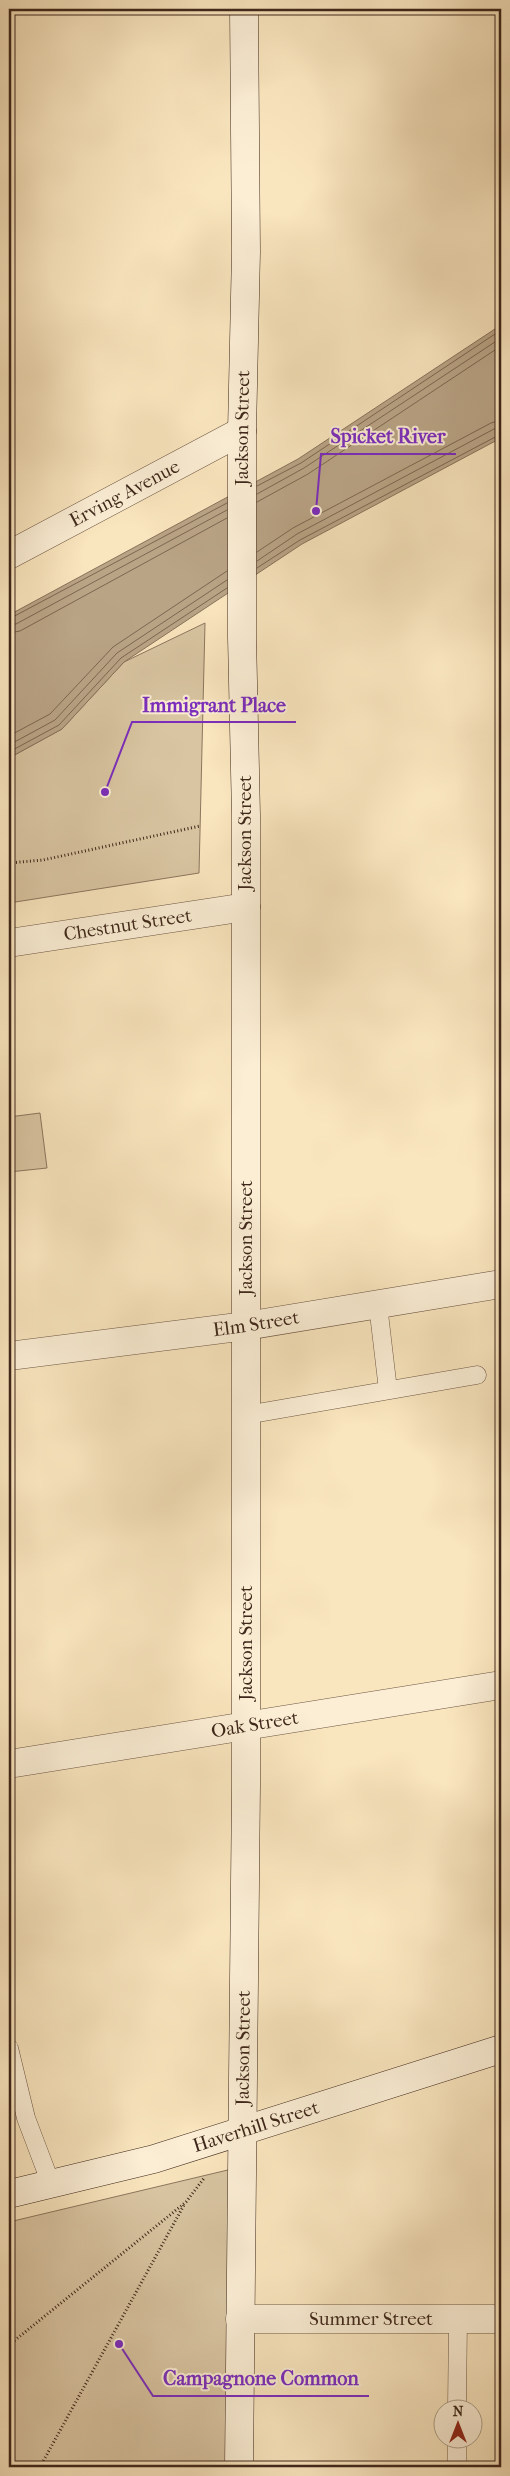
<svg xmlns="http://www.w3.org/2000/svg" width="510" height="2476" font-family="'IM FELL French Canon',serif">
<style>
.green{fill:#d9c5a2;stroke:#8c765e}
.water{fill:#b9a486;stroke:#88725b}
.lines{fill:none;stroke-linecap:round;stroke-linejoin:round}
.shore{stroke:#7c6650;stroke-width:1}
.lane-casing{stroke:#6d5643;stroke-width:19}
.street-casing{stroke:#6d5643;stroke-width:29}
.secondary-casing{stroke:#3e271a;stroke-width:29}
.path{stroke:#3e271a;stroke-width:3;stroke-dasharray:1 2.5;stroke-linecap:butt}
.lane{stroke:#fbeed5;stroke-width:18}
.street{stroke:#fbeed5;stroke-width:28}
.secondary{stroke:#fbeed5;stroke-width:28}
.labels{text-anchor:middle;dominant-baseline:central;stroke-width:4;stroke-linejoin:round;paint-order:stroke}
.street-label{font-size:19px;fill:#3e271a;stroke:#fbeed5}
.leader{fill:none;stroke:#7b2cbf;stroke-width:2}
.callout-dot{fill:#7b2cbf;stroke:#fbeed5;stroke-width:2}
.callout-label{font-size:20px;text-anchor:middle;font-weight:bold;fill:#7b2cbf;stroke:#fbeed5;stroke-width:4;stroke-linejoin:round;paint-order:stroke}
</style>
<rect width="100%" height="100%" fill="#f9e5be"/>
<filter id="stains"><feTurbulence type="fractalNoise" baseFrequency=".004" numOctaves="4"/><feColorMatrix values="0 0 0 0 .2 0 0 0 0 .09 0 0 0 0 .02 0 0 0 .5 -.17"/></filter>
<radialGradient id="worn" r=".72"><stop offset=".6" stop-color="#630" stop-opacity="0"/><stop offset="1" stop-color="#630" stop-opacity=".3"/></radialGradient>
<path class="green" d="M 205,623 L 199,873 L 9,903 L 9,758 L 62,729 L 124,662 Z
M 40,1113 L 47,1168 L 9,1172 L 9,1117 Z
M 232,2169 L 228,2467 L 9,2467 L 9,2222 Z"/>
<path class="water" d="M 501,325 L 501,438 L 302,544 L 124,662 L 62,729 L 9,758 L 9,615 L 298,459 Z"/>
<g class="lines">
<path class="shore" d="M 257,486 L 301,463 L 501,330
M 257,494 L 304,468 L 501,338
M 257,502 L 308,474 L 501,346
M 257,552 L 293,528 L 491,423 L 501,420
M 257,561 L 297,534 L 494,429 L 501,428
M 257,568 L 300,540 L 501,434
M 9,619 L 227,503
M 9,625 L 16,624 L 227,510
M 9,633 L 20,631 L 227,518
M 9,736 L 50,714 L 113,647 L 227,571
M 9,745 L 55,720 L 117,653 L 227,580
M 9,752 L 59,725 L 121,658 L 227,588"/>
<g class="lane-casing">
<path id="lane" d="M 378,1305 L 388,1390
M 246,1415 L 477,1375
M 9,2048 L 26,2118 L 51,2184
M 457,2408 L 458,2319
M 457,2467 L 457,2438"/>
</g>
<g class="street-casing">
<g id="street">
<path id="s1" d="M 9,555 L 242,431"/>
<path id="s2" d="M 9,943 L 246,907"/>
<path id="s3" d="M 9,1356 L 246,1326 L 501,1284"/>
<path id="s4" d="M 9,1764 L 501,1685"/>
<path id="s5" d="M 240,2319 L 501,2319"/>
</g>
</g>
<g class="secondary-casing">
<g id="secondary">
<path id="s6" d="M 9,2194 L 154,2159 L 501,2049"/>
<path id="s7" d="M 239,2467 L 246,1786 L 246,815 L 242,637 L 242,431 L 246,252 L 244,9"/>
</g>
</g>
<path class="path" d="M 9,863 L 43,860 L 200,826
M 9,2345 L 186,2202 L 205,2177
M 40,2467 L 184,2205"/>
<use href="#lane" class="lane"/>
<use href="#street" class="street"/>
<use href="#secondary" class="secondary"/>
</g>
<g class="labels">
<g class="street-label">
<text stroke="none"><textPath href="#s7" startOffset="2039">Jackson Street</textPath></text>
<text stroke="none"><textPath href="#s1" startOffset="131">Erving Avenue</textPath></text>
<text transform="translate(245 833) rotate(-90)">Jackson Street</text>
<text stroke="none"><textPath href="#s2" startOffset="120">Chestnut Street</textPath></text>
<text transform="translate(246 1238) rotate(-90)">Jackson Street</text>
<text stroke="none"><textPath href="#s3" startOffset="249">Elm Street</textPath></text>
<text transform="translate(246 1643) rotate(-90)">Jackson Street</text>
<text stroke="none"><textPath href="#s4" startOffset="249">Oak Street</textPath></text>
<text stroke="none"><textPath href="#s7" startOffset="419">Jackson Street</textPath></text>
<text stroke="none"><textPath href="#s6" startOffset="256">Haverhill Street</textPath></text>
<text stroke="none"><textPath href="#s5" startOffset="131">Summer Street</textPath></text>
</g>
</g>
<path class="leader" d="M316 511L321 454H456M105 792L132 722H296M119 2344L153 2396H369"/>
<g class="callout-dot">
<circle cx="316" cy="511" r="5"/>
<circle cx="105" cy="792" r="5"/>
<circle cx="119" cy="2344" r="5"/>
</g>
<g class="callout-label">
<text x="388" y="443">Spicket River</text>
<text x="214" y="712">Immigrant Place</text>
<text x="261" y="2385">Campagnone Common</text>
</g>
<rect width="510" height="2476" fill="none" stroke="#f9e5be" stroke-width="30"/>
<rect x="10" y="10" width="490" height="2456" fill="none" stroke="#3e271a" stroke-width="2.5"/>
<rect x="15" y="15" width="480" height="2446" fill="none" stroke="#3e271a"/>
<g transform="translate(458 2424)"><circle r="24" fill="#fbeed5" stroke="#af9e8a"/>
<path d="M0-4L9 19L0 12L-9 19Z" fill="#8f2418"/>
<text y="-8" font-size="14" font-weight="bold" text-anchor="middle" fill="#3e271a">N</text>
</g>
<rect width="100%" height="100%" filter="url(#stains)"/>
<rect width="100%" height="100%" fill="url(#worn)"/>
</svg>
